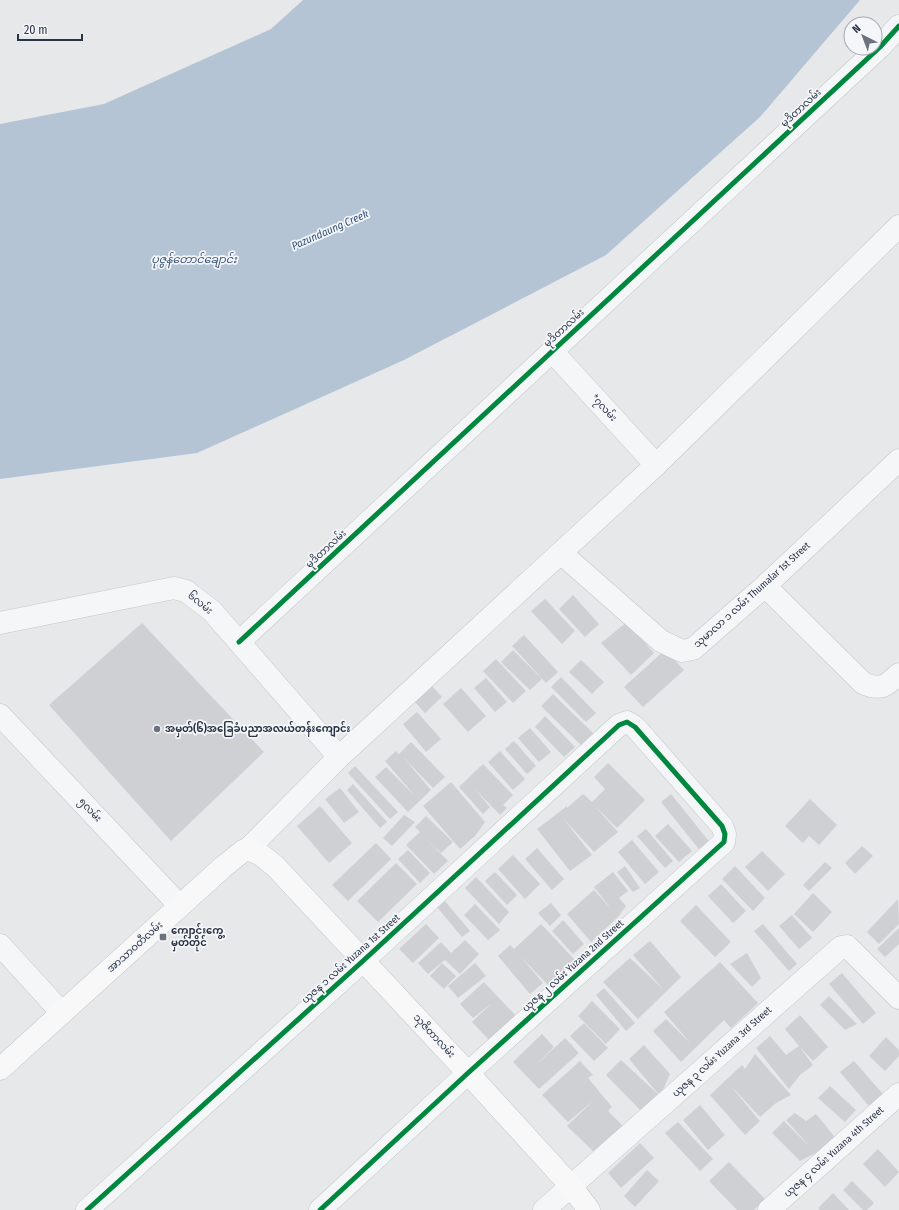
<svg xmlns="http://www.w3.org/2000/svg" width="899" height="1210" font-family="'Fira Sans Condensed','Noto Sans Myanmar',sans-serif">
<style>
.water{fill:#b4c4d5}
.building{fill:#ced0d3}
.lines{fill:none;stroke-linecap:round;stroke-linejoin:round}
.minor-casing{stroke:#c4c6c8;stroke-width:23}
.major-casing{stroke:#c2c5c8;stroke-width:23}
.minor{stroke:#f5f6f7;stroke-width:22}
.major{stroke:#f8f8f8;stroke-width:22}
.cycleway-casing{stroke:#f4f6f9;stroke-width:8}
.cycleway{stroke:#00873e;stroke-width:5}
.poi-dot{fill:#6c737f;stroke:#f4f6f9;stroke-width:1.5}
.labels{text-anchor:middle;dominant-baseline:central;stroke-width:3.5;stroke-linejoin:round;paint-order:stroke}
.street-label{font-size:10px;fill:#2b3445;stroke:#f4f6f9}
.poi-label{font-size:10px;font-weight:bold;fill:#2b3445;stroke:#f4f6f9;text-anchor:start}
.water-label{font-size:11px;font-style:italic;fill:#34527a;stroke:#f4f6f9}
</style>
<rect width="100%" height="100%" fill="#e6e8ea"/>
<path class="water" d="M 303,0 L 860,0 L 760,117 L 606,255 L 404,360 L 197,453 L 0,479 L 0,124 L 104,104 L 271,29 Z"/>
<path class="building" d="M 573,595 L 599,624 L 585,637 L 559,609 Z
M 545,599 L 575,631 L 562,644 L 531,611 Z
M 627,622 L 654,653 L 631,675 L 601,643 Z
M 142,623 L 264,752 L 171,841 L 49,705 Z
M 524,635 L 558,672 L 546,683 L 512,646 Z
M 513,650 L 542,679 L 530,690 L 501,662 Z
M 665,650 L 684,670 L 643,707 L 624,687 Z
M 496,659 L 526,691 L 513,703 L 483,671 Z
M 581,660 L 604,682 L 592,694 L 569,672 Z
M 561,677 L 596,713 L 586,722 L 551,687 Z
M 486,678 L 507,702 L 495,712 L 474,688 Z
M 430,684 L 442,697 L 425,713 L 413,700 Z
M 461,688 L 486,716 L 468,732 L 443,704 Z
M 553,694 L 593,733 L 581,745 L 541,706 Z
M 417,712 L 441,739 L 426,752 L 403,724 Z
M 545,716 L 575,747 L 564,757 L 535,727 Z
M 530,728 L 551,752 L 539,762 L 518,738 Z
M 514,741 L 536,766 L 527,774 L 505,749 Z
M 411,742 L 445,777 L 433,788 L 403,757 L 431,790 L 408,812 L 375,777 L 386,767 L 415,796 L 385,761 L 396,751 L 399,754 Z
M 500,751 L 525,779 L 513,790 L 488,762 Z
M 608,763 L 645,800 L 617,828 L 594,805 L 618,832 L 594,852 L 563,818 L 592,855 L 570,871 L 537,829 L 567,806 L 567,808 L 583,794 L 592,802 L 605,789 L 594,777 Z
M 483,764 L 513,795 L 503,805 L 507,808 L 500,815 L 473,787 L 490,807 L 483,814 L 459,787 Z
M 355,766 L 398,812 L 390,819 L 348,773 Z
M 451,782 L 485,822 L 475,836 L 460,849 L 423,806 Z
M 353,784 L 387,822 L 380,828 L 347,790 Z
M 340,788 L 359,812 L 344,823 L 325,799 Z
M 671,794 L 712,845 L 702,853 L 661,802 Z
M 810,799 L 837,825 L 819,845 L 809,836 L 803,843 L 785,826 Z
M 320,806 L 352,843 L 329,863 L 297,826 Z
M 404,815 L 415,822 L 392,846 L 383,838 Z
M 426,816 L 453,842 L 441,853 L 426,839 L 448,861 L 434,874 L 406,845 L 420,832 L 415,827 Z
M 668,824 L 692,851 L 679,862 L 655,836 Z
M 646,829 L 673,861 L 665,868 L 637,836 Z
M 632,840 L 659,872 L 645,884 L 618,852 Z
M 376,843 L 391,859 L 348,901 L 332,885 Z
M 862,846 L 873,856 L 855,874 L 845,863 Z
M 537,848 L 564,879 L 552,890 L 525,859 Z
M 408,850 L 430,873 L 420,883 L 398,859 Z
M 762,851 L 785,874 L 768,891 L 745,867 Z
M 513,855 L 540,884 L 525,899 L 498,869 Z
M 825,862 L 832,868 L 809,891 L 803,885 Z
M 396,863 L 417,884 L 378,922 L 357,901 Z
M 625,866 L 640,888 L 633,892 L 617,872 Z
M 735,866 L 765,898 L 753,911 L 722,879 Z
M 495,872 L 517,895 L 507,905 L 485,881 Z
M 613,872 L 628,891 L 619,898 L 626,906 L 618,917 L 591,942 L 567,914 L 594,890 L 612,910 L 594,887 Z
M 476,877 L 509,912 L 499,924 L 465,888 Z
M 721,884 L 746,911 L 733,923 L 708,896 Z
M 813,893 L 832,912 L 813,932 L 794,914 Z
M 898,899 L 899,924 L 879,944 L 867,932 Z
M 444,900 L 470,931 L 462,937 L 436,906 Z
M 551,903 L 561,915 L 550,926 L 538,913 Z
M 475,904 L 500,930 L 488,940 L 464,915 Z
M 696,905 L 731,942 L 715,957 L 680,921 Z
M 792,915 L 812,938 L 799,949 L 779,926 Z
M 563,920 L 584,944 L 573,954 L 552,931 Z
M 426,924 L 439,938 L 413,963 L 399,949 Z
M 541,924 L 576,961 L 549,986 L 520,956 L 543,983 L 530,994 L 498,956 L 510,945 L 514,949 Z
M 763,924 L 797,964 L 789,971 L 754,931 Z
M 899,928 L 899,944 L 885,957 L 877,949 Z
M 465,940 L 479,954 L 460,974 L 445,960 L 428,974 L 418,963 L 441,942 L 451,953 Z
M 650,941 L 681,977 L 638,1019 L 603,982 L 630,958 L 663,989 L 633,955 Z
M 747,953 L 761,978 L 752,987 L 730,964 Z
M 720,962 L 758,1003 L 731,1028 L 724,1020 L 681,1062 L 653,1031 L 666,1019 L 691,1044 L 664,1012 Z
M 442,963 L 456,976 L 444,989 L 430,976 Z
M 475,963 L 486,976 L 458,998 L 448,986 Z
M 842,973 L 876,1013 L 863,1024 L 829,984 Z
M 484,982 L 516,1016 L 490,1041 L 472,1022 L 492,1003 L 473,1018 L 460,1004 Z
M 604,988 L 635,1023 L 626,1031 L 596,995 Z
M 829,996 L 857,1024 L 845,1030 L 820,1005 Z
M 592,1001 L 620,1029 L 606,1044 L 578,1016 Z
M 800,1015 L 828,1047 L 813,1061 L 799,1046 L 813,1065 L 800,1075 L 789,1089 L 756,1048 L 770,1036 L 786,1055 L 799,1046 L 785,1029 Z
M 584,1023 L 608,1048 L 594,1061 L 570,1036 Z
M 542,1034 L 554,1047 L 535,1066 L 565,1038 L 579,1053 L 539,1089 L 513,1062 Z
M 886,1037 L 899,1050 L 899,1056 L 885,1071 L 869,1056 Z
M 644,1045 L 670,1074 L 660,1096 L 629,1059 Z
M 755,1054 L 791,1095 L 776,1103 L 760,1117 L 730,1085 L 760,1121 L 745,1135 L 710,1095 L 742,1065 L 745,1069 Z
M 621,1060 L 660,1096 L 646,1116 L 606,1075 Z
M 580,1061 L 593,1075 L 588,1078 L 612,1107 L 608,1111 L 623,1126 L 595,1153 L 567,1126 L 594,1100 L 568,1122 L 542,1095 Z
M 854,1061 L 883,1094 L 869,1106 L 840,1072 Z
M 830,1086 L 856,1110 L 845,1122 L 818,1098 Z
M 700,1105 L 725,1135 L 708,1150 L 683,1120 Z
M 795,1113 L 806,1121 L 816,1114 L 834,1136 L 827,1147 L 800,1161 L 772,1133 L 784,1121 L 810,1147 L 786,1120 Z
M 678,1122 L 713,1159 L 700,1171 L 665,1133 Z
M 640,1143 L 654,1158 L 621,1188 L 608,1173 Z
M 878,1149 L 899,1172 L 885,1187 L 863,1164 Z
M 729,1162 L 765,1199 L 754,1210 L 737,1210 L 709,1181 Z
M 647,1170 L 659,1181 L 635,1207 L 624,1196 Z
M 852,1181 L 874,1203 L 867,1210 L 863,1210 L 843,1190 Z
M 833,1193 L 849,1210 L 820,1210 L 818,1208 Z"/>
<g class="lines">
<g class="minor-casing">
<path id="minor" d="M 552,351 L 656,465
M 561,553 L 661,641 L 682,651 L 693,649 L 765,586 L 899,460
M 765,586 L 863,683 C 880,691 886,686 899,674
M 0,623 L 174,588 L 186,591 L 212,611 L 339,757
M 239,642 L 880,47 L 899,26
M 0,715 L 180,906
M 248,849 L 339,757 L 656,465 L 899,226
M 0,945 L 62,1013
M 87,1210 L 364,960 L 619,725 L 627,722 L 635,727 L 722,826 L 725,834 L 724,842 L 468,1073 L 320,1210
M 544,1210 L 841,947 L 847,946 L 899,998
M 769,1210 L 899,1094"/>
</g>
<g class="major-casing">
<path id="major" d="M 0,1069 L 223,867 L 243,851 L 248,849 L 261,855 L 275,866 L 468,1073 L 571,1186 L 589,1210"/>
</g>
<use href="#minor" class="minor"/>
<use href="#major" class="major"/>
<g class="cycleway-casing">
<path id="cycleway" d="M 239,642 L 880,47 L 899,26
M 87,1210 L 364,960 L 619,725 L 627,722 L 635,727 L 722,826 L 725,834 L 724,842 L 468,1073 L 320,1210"/>
</g>
<use href="#cycleway" class="cycleway"/>
</g>
<g class="poi-dot">
<circle cx="157" cy="729" r="4"/>
<rect x="159" y="933" width="8" height="8" rx="2"/>
</g>
<g class="labels">
<g class="street-label">
<text transform="translate(801 108) rotate(-43)">မုဒိတာလမ်း</text>
<text transform="translate(564 328) rotate(-43)">မုဒိတာလမ်း</text>
<text transform="translate(604 408) rotate(48)">*၇လမ်း</text>
<text transform="translate(326 549) rotate(-43)">မုဒိတာလမ်း</text>
<text transform="translate(752 595) rotate(-42)">သုမာလာ ၁ လမ်း Thumalar 1st Street</text>
<text transform="translate(200 603) rotate(39)">၆လမ်း</text>
<text transform="translate(90 810) rotate(47)">၅လမ်း</text>
<text transform="translate(135 947) rotate(-42)">အာသာဝတီလမ်း</text>
<text transform="translate(351 959) rotate(-42)">ယုဇန ၁ လမ်း Yuzana 1st Street</text>
<text transform="translate(573 966) rotate(-42)">ယုဇန ၂ လမ်း Yuzana 2nd Street</text>
<text transform="translate(434 1036) rotate(47)">သုဇိတာလမ်း</text>
<text transform="translate(722 1052) rotate(-42)">ယုဇန ၃ လမ်း Yuzana 3rd Street</text>
<text transform="translate(834 1152) rotate(-42)">ယုဇန ၄ လမ်း Yuzana 4th Street</text>
</g>
<g class="poi-label">
<text x="165" y="729">အမှတ်(၆)အခြေခံပညာအလယ်တန်းကျောင်း</text>
<text x="171" y="931">ကျောင်းကွေ့<tspan x="171" dy="12">မှတ်တိုင်</tspan></text>
</g>
<g class="water-label">
<text transform="translate(330 230) rotate(-24)">Pazundaung Creek</text>
<text x="194" y="259">ပုဇွန်တောင်ချောင်း</text>
</g>
</g>
<g transform="translate(863 36) rotate(318)"><circle r="19" fill="#f4f6f9" stroke="#a4a8b1"/>
<path d="M0-3L7 15L0 10L-7 15Z" fill="#6c737f"/>
<text y="-6" font-size="11" font-weight="bold" text-anchor="middle" fill="#2b3445">N</text>
</g>
<path d="M18 34v6h64v-6" fill="none" stroke="#2b3445" stroke-width="2"/>
<text x="24" y="34" font-size="12" fill="#2b3445" stroke="#f4f6f9" stroke-width="3" paint-order="stroke">20 m</text>
</svg>
